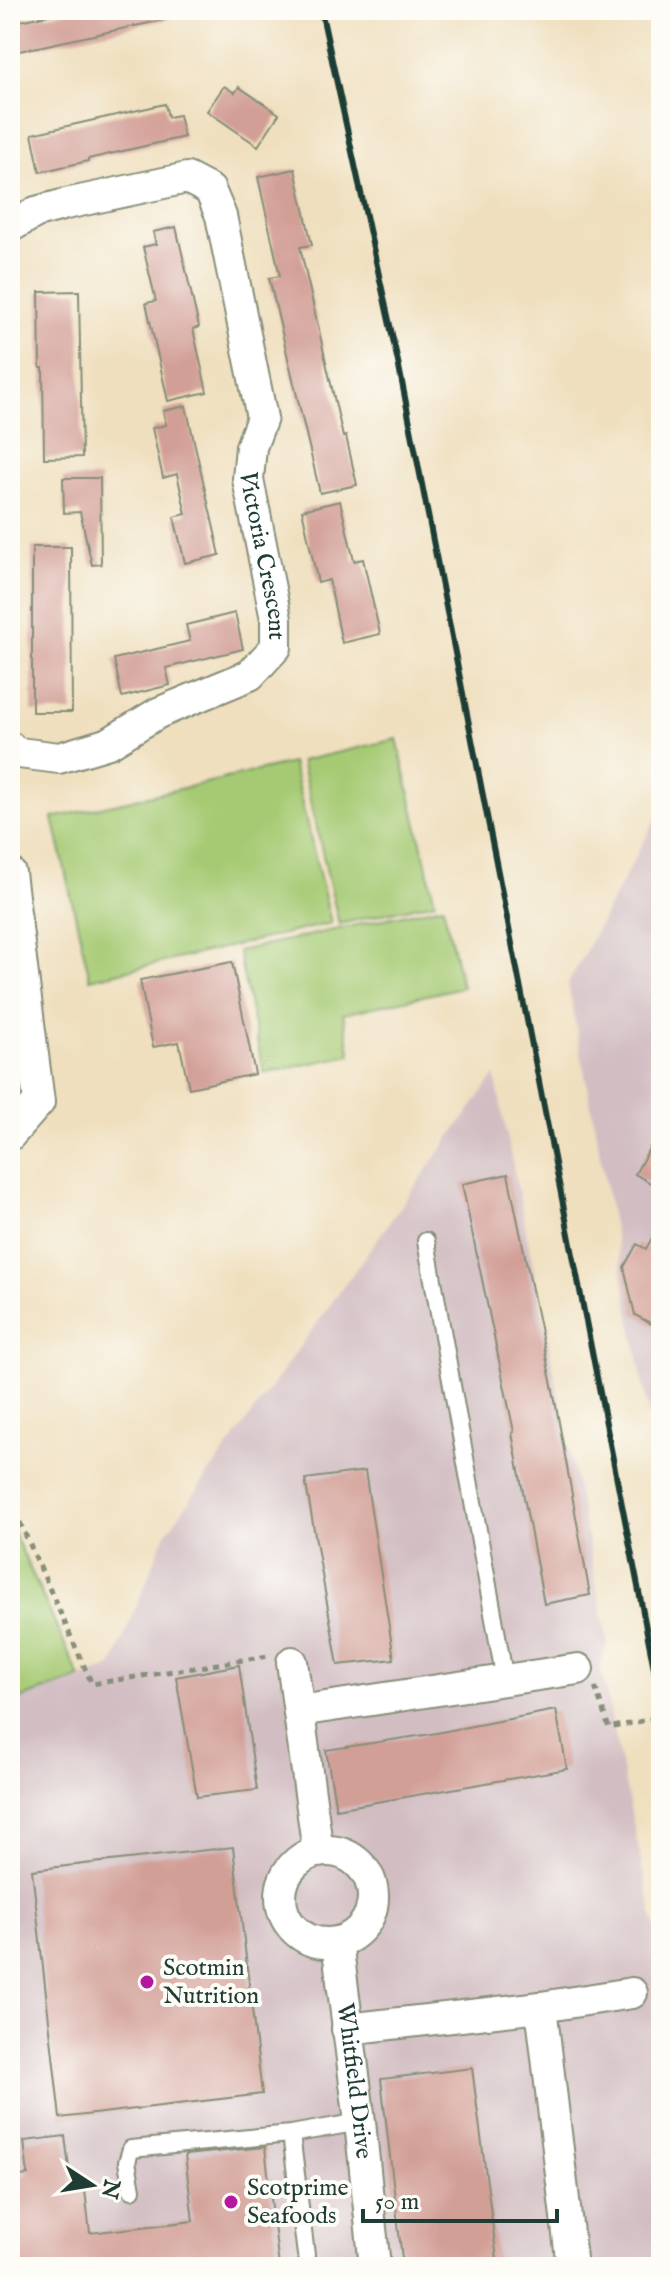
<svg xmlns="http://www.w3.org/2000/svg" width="671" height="2277" font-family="'IM FELL English',serif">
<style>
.industrial{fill:#d2bec2}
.green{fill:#a6ca73;stroke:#628454;stroke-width:2}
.building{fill:#d29f96}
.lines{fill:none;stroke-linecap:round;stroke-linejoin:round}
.service-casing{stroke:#878e79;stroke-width:20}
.minor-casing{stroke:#878e79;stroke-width:34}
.path{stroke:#878e79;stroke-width:5;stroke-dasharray:6 6;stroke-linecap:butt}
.service{stroke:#fff;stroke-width:16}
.minor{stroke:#fff;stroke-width:30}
.rail{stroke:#1f3d34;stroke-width:6}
.poi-dot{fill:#b5179e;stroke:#fdfcf7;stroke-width:3}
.labels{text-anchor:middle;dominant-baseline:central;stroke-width:8;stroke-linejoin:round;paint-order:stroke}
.street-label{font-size:24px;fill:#1f3d34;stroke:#fdfcf7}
.poi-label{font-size:24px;fill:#1f3d34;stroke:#fdfcf7;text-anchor:start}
</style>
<rect width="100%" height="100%" fill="#fdfcf7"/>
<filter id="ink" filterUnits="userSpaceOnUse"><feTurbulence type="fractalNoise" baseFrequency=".0125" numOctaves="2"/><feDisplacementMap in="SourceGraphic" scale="16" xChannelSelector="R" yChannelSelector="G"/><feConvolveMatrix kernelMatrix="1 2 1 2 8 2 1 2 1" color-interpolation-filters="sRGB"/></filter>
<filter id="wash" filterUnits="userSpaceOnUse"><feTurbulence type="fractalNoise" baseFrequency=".006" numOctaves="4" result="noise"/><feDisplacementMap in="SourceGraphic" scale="32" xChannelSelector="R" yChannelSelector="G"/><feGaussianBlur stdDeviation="1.8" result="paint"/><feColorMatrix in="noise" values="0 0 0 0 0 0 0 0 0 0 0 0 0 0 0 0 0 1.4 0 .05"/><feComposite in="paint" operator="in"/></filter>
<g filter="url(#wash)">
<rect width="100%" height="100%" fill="#efdfbe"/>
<path class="industrial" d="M 661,809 L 661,1480 L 568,984 Z
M 495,1075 L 608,1644 L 600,1663 L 661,1957 L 661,2267 L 10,2267 L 10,1702 L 112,1667 L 165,1535 Z"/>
<path class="green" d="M 397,739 L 435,902 L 339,924 L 301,761 Z
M 292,763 L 331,923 L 90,979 L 53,818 Z
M 443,906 L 462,987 L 343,1014 L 351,1055 L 264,1073 L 238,951 Z
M 10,1525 L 80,1678 L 10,1702 Z"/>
<g id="blocks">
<path class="building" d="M 72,10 L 167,10 L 168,19 L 10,53 L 10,23 Z
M 224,86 L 235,93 L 239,87 L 279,114 L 258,146 L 207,111 Z
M 165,104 L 168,117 L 179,115 L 184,137 L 88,159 L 88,161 L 40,172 L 32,134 Z
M 295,169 L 312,245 L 300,247 L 343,437 L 346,436 L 357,485 L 320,493 L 269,278 L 280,276 L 258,177 Z
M 176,227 L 199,327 L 193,329 L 207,392 L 168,401 L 146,303 L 156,301 L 143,247 L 156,244 L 153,232 Z
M 79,291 L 82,457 L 44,458 L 43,368 L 40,368 L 39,292 Z
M 186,406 L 220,555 L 185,563 L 174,517 L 186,514 L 177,474 L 163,478 L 152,428 L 166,425 L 163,411 Z
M 63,478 L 100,478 L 101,564 L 92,565 L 80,512 L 64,513 Z
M 340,501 L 354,561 L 363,559 L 380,634 L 342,643 L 329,580 L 318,583 L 302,510 Z
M 32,547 L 71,547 L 72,712 L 32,712 Z
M 235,613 L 243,649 L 166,668 L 170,685 L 122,697 L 114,659 L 190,641 L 186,625 Z
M 232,962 L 255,1074 L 189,1088 L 179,1042 L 153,1047 L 140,980 Z
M 661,1127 L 661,1189 L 635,1174 Z
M 508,1174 L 555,1400 L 590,1595 L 544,1604 L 512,1433 L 514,1432 L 462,1184 Z
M 661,1221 L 661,1329 L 635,1315 L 624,1267 L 637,1244 L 646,1249 Z
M 365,1471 L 394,1659 L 338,1665 L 305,1479 Z
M 239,1665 L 257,1790 L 197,1797 L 176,1677 Z
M 556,1710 L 567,1769 L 336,1809 L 326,1750 L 431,1734 Z
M 233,1847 L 262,2094 L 60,2118 L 32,1870 Z
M 472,2068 L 498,2267 L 403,2267 L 381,2079 Z
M 65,2136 L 71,2184 L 84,2182 L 90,2233 L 193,2221 L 185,2155 L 265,2147 L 279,2267 L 10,2267 L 10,2177 L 28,2175 L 24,2141 Z"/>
</g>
</g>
<g filter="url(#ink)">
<use href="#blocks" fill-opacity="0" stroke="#878e79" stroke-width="2"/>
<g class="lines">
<g class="service-casing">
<path id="service" d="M 426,1241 L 505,1680
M 291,2134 L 306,2255
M 132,2190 L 127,2162 L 131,2149 L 291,2134 L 360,2122"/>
</g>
<g class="minor-casing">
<g id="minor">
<path id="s1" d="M 10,227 L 36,212 L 66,204 L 187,178 L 210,190 L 221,216 L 262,418 L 251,447 L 248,479 L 276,619 L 276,647 L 250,675 L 158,713 L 109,743 L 59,758 L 11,752 L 10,747"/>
<path d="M 10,873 L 39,1102 L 10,1135"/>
<path d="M 292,1662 L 318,1852"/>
<path d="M 299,1711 L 578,1669"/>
<circle cx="327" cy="1897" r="46"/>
<path id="s2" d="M 337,1942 L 360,2122 L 375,2267"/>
<path d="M 541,2007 L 572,2267"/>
<path d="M 347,2029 L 541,2007 L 632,1993"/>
</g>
</g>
<path class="path" d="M 10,1500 L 92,1684 L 268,1656
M 595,1687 L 609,1728 L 652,1719"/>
<use href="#service" class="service"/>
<use href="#minor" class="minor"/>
<path class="rail" d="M 321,10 L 398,362 L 661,1704"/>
</g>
</g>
<g class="poi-dot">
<circle cx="147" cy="1982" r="8"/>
<circle cx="231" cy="2202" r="8"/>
</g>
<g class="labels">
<g class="street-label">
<text stroke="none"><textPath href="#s1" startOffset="586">Victoria Crescent</textPath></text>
<text stroke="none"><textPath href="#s2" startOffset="140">Whitfield Drive</textPath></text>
</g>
<g class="poi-label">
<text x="163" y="1968">Scotmin<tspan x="163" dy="28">Nutrition</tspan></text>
<text x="247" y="2188">Scotprime<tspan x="247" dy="28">Seafoods</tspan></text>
</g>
</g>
<rect width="671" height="2277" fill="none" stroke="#fdfcf7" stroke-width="40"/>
<g transform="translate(92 2185) rotate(102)" stroke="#fdfcf7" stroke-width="6" paint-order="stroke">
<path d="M0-6L14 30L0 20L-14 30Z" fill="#1f3d34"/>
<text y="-12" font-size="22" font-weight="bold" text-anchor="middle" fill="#1f3d34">N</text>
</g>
<path d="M363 2209v12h194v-12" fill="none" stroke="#1f3d34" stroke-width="4"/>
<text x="375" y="2209" font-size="24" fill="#1f3d34" stroke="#fdfcf7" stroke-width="6" paint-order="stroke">50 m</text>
</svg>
